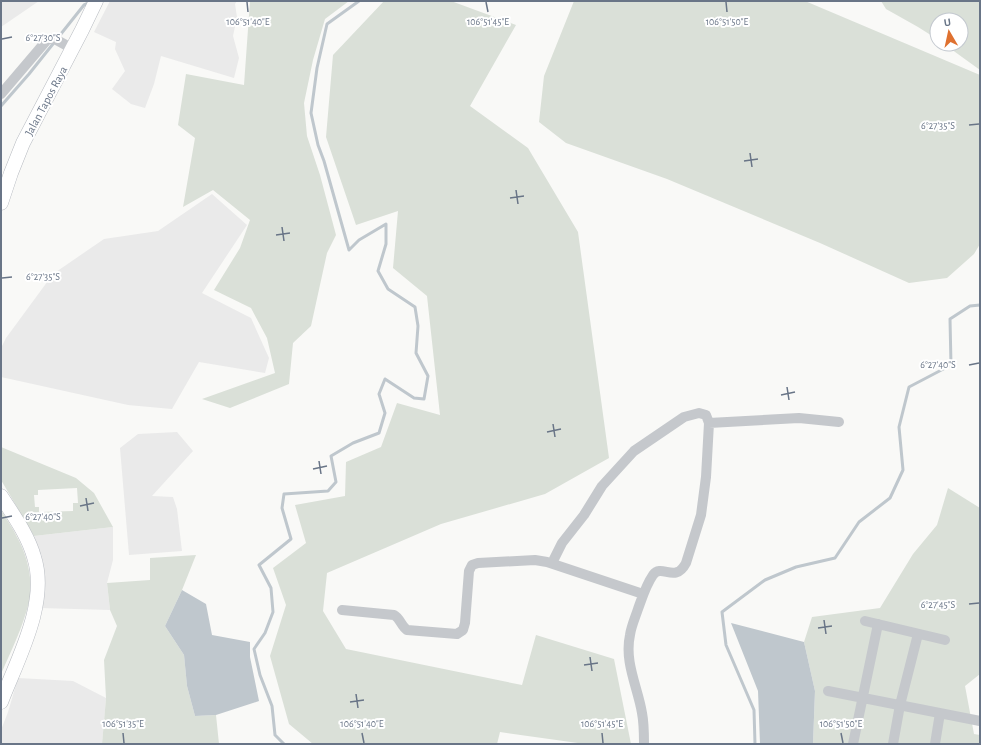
<svg xmlns="http://www.w3.org/2000/svg" width="981" height="745" font-family="'Alegreya Sans',sans-serif">
<style>
.built{fill:#eaeaea}
.green{fill:#dae0d8;fill-rule:evenodd}
.water{fill:#bfc7cd}
.lines{fill:none;stroke-linecap:round;stroke-linejoin:round}
.stream{stroke:#bfc7cd;stroke-width:3}
.secondary-casing{stroke:#b7bbc1;stroke-width:15}
.minor{stroke:#c5c8cc;stroke-width:10}
.secondary{stroke:#fff;stroke-width:14}
.ticks{fill:none;stroke:#697587;stroke-width:1.5}
.labels{text-anchor:middle;dominant-baseline:central;stroke-width:4;stroke-linejoin:round;paint-order:stroke}
.street-label{font-size:12px;fill:#697587;stroke:#fff}
.ticks-label{font-size:10px;text-anchor:middle;fill:#697587;stroke:#fff;stroke-width:4;stroke-linejoin:round;paint-order:stroke}
</style>
<rect width="100%" height="100%" fill="#f9f9f7"/>
<path class="built" d="M 1,1 L 39,1 L 1,27 Z
M 110,1 L 237,1 L 235,4 L 237,17 L 233,36 L 239,58 L 234,78 L 161,56 L 154,84 L 145,108 L 131,104 L 112,89 L 125,71 L 115,49 L 116,42 L 94,32 Z
M 212,194 L 247,225 L 202,293 L 251,318 L 269,358 L 265,373 L 199,362 L 172,409 L 128,405 L 1,377 L 1,348 L 6,338 L 53,274 L 104,239 L 158,231 Z
M 177,432 L 193,451 L 152,496 L 173,497 L 177,509 L 182,551 L 129,555 L 120,448 L 138,434 Z
M 113,527 L 113,560 L 107,583 L 110,610 L 40,608 L 38,552 L 34,536 Z
M 18,678 L 73,681 L 106,698 L 102,744 L 1,744 L 1,730 L 8,712 Z"/>
<path class="green" d="M 250,1 L 349,1 L 325,19 L 313,60 L 304,103 L 307,136 L 320,175 L 336,235 L 327,253 L 311,326 L 293,343 L 289,384 L 230,408 L 202,399 L 275,373 L 267,338 L 251,308 L 214,290 L 240,248 L 250,220 L 213,190 L 183,207 L 195,138 L 178,125 L 186,74 L 244,85 Z
M 384,1 L 451,1 L 516,25 L 470,106 L 528,148 L 578,232 L 609,458 L 545,494 L 441,524 L 327,573 L 323,611 L 346,649 L 522,685 L 536,635 L 614,659 L 631,744 L 585,744 L 500,732 L 497,744 L 313,744 L 289,724 L 270,656 L 286,605 L 273,568 L 306,543 L 295,505 L 345,496 L 346,462 L 381,447 L 397,403 L 440,415 L 427,296 L 393,268 L 398,211 L 356,225 L 326,137 L 333,55 Z
M 574,1 L 805,1 L 980,75 L 980,244 L 974,254 L 947,278 L 909,283 L 820,243 L 667,179 L 566,143 L 539,122 L 544,76 Z
M 881,1 L 980,1 L 980,70 L 944,44 L 961,44 L 961,20 L 937,20 L 937,39 L 918,27 L 886,9 Z
M 1,447 L 76,478 L 94,493 L 113,527 L 34,536 L 1,480 ZM 77,488 L 78,503 L 73,503 L 73,511 L 39,512 L 39,507 L 35,507 L 34,495 L 38,495 L 38,490 Z
M 948,488 L 980,508 L 980,674 L 965,686 L 974,734 L 980,735 L 980,744 L 813,744 L 815,691 L 804,642 L 812,617 L 880,608 L 913,554 L 937,525 Z
M 1,510 C 6,519 13,528 17,537 C 27,554 34,582 29,602 C 23,627 11,651 1,674 Z
M 196,555 L 182,590 L 165,626 L 184,655 L 187,686 L 195,716 L 216,715 L 219,744 L 102,744 L 106,698 L 104,660 L 117,626 L 110,610 L 107,583 L 150,580 L 150,558 Z"/>
<path class="water" d="M 182,590 L 206,604 L 212,635 L 250,642 L 250,657 L 259,701 L 216,715 L 195,716 L 187,686 L 184,655 L 165,626 Z
M 731,623 L 804,642 L 815,691 L 813,744 L 760,744 L 758,691 Z"/>
<g class="lines">
<path class="stream" d="M 1,106 L 29,74 L 84,5 L 91,2
M 284,744 L 275,735 L 272,706 L 260,675 L 254,649 L 265,633 L 273,612 L 271,588 L 259,565 L 291,539 L 282,508 L 284,494 L 328,491 L 336,482 L 331,456 L 353,443 L 379,433 L 385,413 L 379,394 L 385,379 L 414,398 L 424,399 L 428,376 L 416,353 L 418,326 L 415,307 L 388,289 L 378,271 L 386,244 L 386,224 L 359,240 L 349,250 L 324,161 L 318,145 L 311,113 L 317,68 L 327,24 L 359,1
M 755,744 L 754,710 L 726,645 L 722,612 L 765,580 L 796,567 L 835,558 L 859,522 L 890,498 L 903,470 L 899,427 L 909,387 L 951,365 L 950,319 L 970,306 L 980,305"/>
<g class="secondary-casing">
<path id="secondary" d="M 1,203 L 11,173 L 23,143 L 82,30 L 96,1
M 1,496 C 13,515 28,535 34,557 C 49,603 17,660 1,702"/>
</g>
<path class="minor" d="M 1,94 L 47,40 L 53,38 L 73,49
M 709,423 L 799,418 L 839,422
M 552,563 L 562,543 L 584,515 L 602,486 L 634,451 L 684,417 L 699,413 L 706,415 L 709,423 L 706,477 L 701,515 L 686,563 C 675,584 662,563 653,575 C 646,585 642,598 638,609 C 635,618 631,627 630,635 C 624,662 638,688 642,713 C 644,723 644,734 644,744
M 342,610 L 394,615 C 400,618 401,626 407,630 L 457,634 L 463,630 L 465,623 L 469,571 L 472,565 L 478,563 L 535,560 L 547,562 L 643,594
M 865,621 L 945,640
M 828,691 L 980,721
M 853,744 L 878,624
M 893,744 L 900,705 L 918,634
M 935,744 L 940,713"/>
<use href="#secondary" class="secondary"/>
</g>
<path class="ticks" d="M 247,2 L 248,12M 486,2 L 488,12M 726,2 L 727,12M 2,39 L 12,37M 969,125 L 979,124M 750,153 L 752,167M 744,161 L 758,159M 516,190 L 518,204M 510,198 L 524,196M 282,227 L 284,241M 276,235 L 290,233M 2,278 L 12,277M 969,365 L 979,363M 787,387 L 789,400M 781,395 L 795,392M 553,424 L 555,437M 547,432 L 561,429M 319,461 L 321,474M 313,469 L 327,466M 86,498 L 88,511M 80,506 L 94,503M 2,518 L 12,516M 969,604 L 979,603M 824,620 L 826,634M 818,628 L 832,626M 590,657 L 592,671M 584,665 L 598,663M 356,694 L 358,708M 350,702 L 364,700M 123,733 L 124,743M 362,733 L 364,743M 602,733 L 603,743M 841,733 L 843,743"/>
<g class="labels">
<g class="street-label">
<text transform="translate(46 101) rotate(-62)">Jalan Tapos Raya</text>
</g>
</g>
<g class="ticks-label">
<text x="248" y="25">106°51'40"E</text>
<text x="488" y="25">106°51'45"E</text>
<text x="727" y="25">106°51'50"E</text>
<text x="43" y="41">6°27'30"S</text>
<text x="938" y="129">6°27'35"S</text>
<text x="43" y="280">6°27'35"S</text>
<text x="938" y="368">6°27'40"S</text>
<text x="43" y="520">6°27'40"S</text>
<text x="938" y="608">6°27'45"S</text>
<text x="123" y="727">106°51'35"E</text>
<text x="362" y="727">106°51'40"E</text>
<text x="602" y="727">106°51'45"E</text>
<text x="841" y="727">106°51'50"E</text>
</g>
<rect width="981" height="745" fill="none" stroke="#697587" stroke-width="4"/>
<g transform="translate(949 32) rotate(351)"><circle r="19" fill="#ffffff" stroke="#c3c8cf"/>
<path d="M0-3L7 15L0 10L-7 15Z" fill="#df7130"/>
<text y="-6" font-size="11" font-weight="bold" text-anchor="middle" fill="#697587">U</text>
</g>
</svg>
